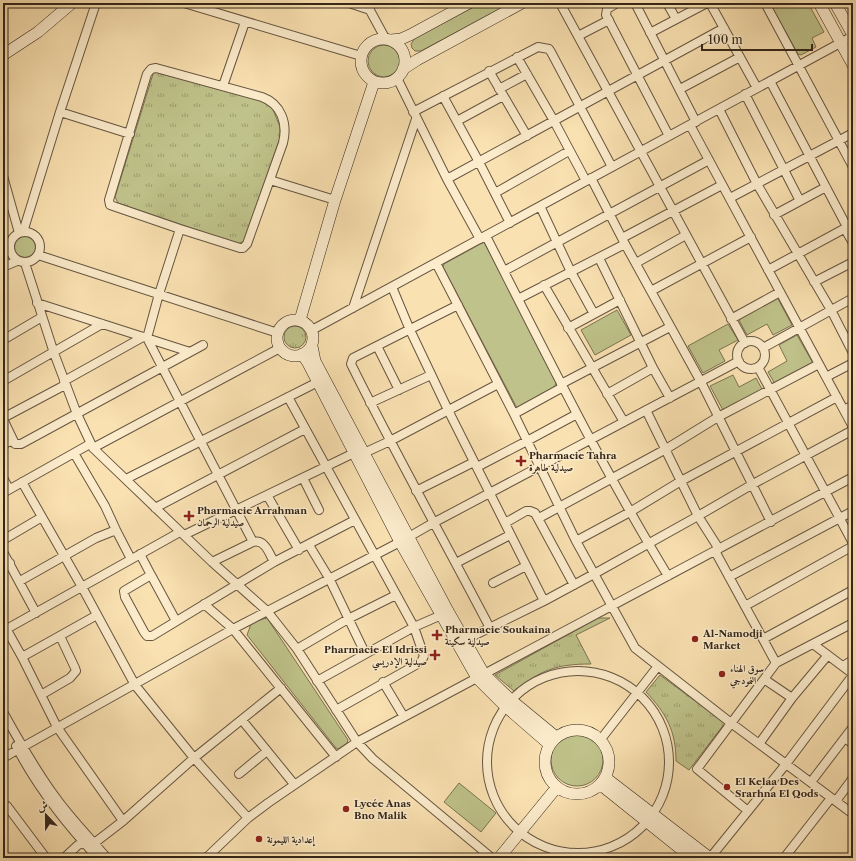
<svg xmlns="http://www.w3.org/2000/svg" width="856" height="861" font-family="'Libre Caslon Text',Amiri,serif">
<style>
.grass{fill:url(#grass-tufts);stroke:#7a7452}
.park{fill:#bfc28a;stroke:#7a7452}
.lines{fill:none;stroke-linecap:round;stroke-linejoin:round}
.street-casing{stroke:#665540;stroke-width:10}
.secondary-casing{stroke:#34261a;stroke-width:12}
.street{stroke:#fceccc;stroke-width:8}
.secondary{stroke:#fceccc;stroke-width:11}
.poi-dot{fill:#8f2418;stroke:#fceccc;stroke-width:1.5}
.labels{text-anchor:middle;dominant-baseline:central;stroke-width:3;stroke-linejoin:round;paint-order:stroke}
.poi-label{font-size:10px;font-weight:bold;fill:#34261a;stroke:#fceccc;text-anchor:start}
</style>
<defs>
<pattern id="grass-tufts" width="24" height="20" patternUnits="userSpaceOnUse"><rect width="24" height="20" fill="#bfc28a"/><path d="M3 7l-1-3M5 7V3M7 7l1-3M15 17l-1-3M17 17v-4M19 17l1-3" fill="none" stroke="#9c9d70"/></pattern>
</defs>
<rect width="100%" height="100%" fill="#fae1b1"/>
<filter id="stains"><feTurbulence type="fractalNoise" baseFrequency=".005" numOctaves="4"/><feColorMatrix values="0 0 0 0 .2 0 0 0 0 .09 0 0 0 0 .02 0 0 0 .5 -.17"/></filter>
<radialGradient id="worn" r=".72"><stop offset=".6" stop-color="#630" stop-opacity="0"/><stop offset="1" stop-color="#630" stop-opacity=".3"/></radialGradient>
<path class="grass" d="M 158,70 L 260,98 L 272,107 L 280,127 L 280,138 L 244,241 L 238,244 L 118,203 L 115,197 L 153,74 Z
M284 337a11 11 0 1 1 22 0a11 11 0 1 1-22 0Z
M 598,618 L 610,618 L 576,635 L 591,664 C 556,664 541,670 514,691 L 495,675 Z
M 660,675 L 725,723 L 689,770 L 676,761 C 676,731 666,713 646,692 Z"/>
<path class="park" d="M 481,3 L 510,3 L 421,51 L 415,51 L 412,48 L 411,44 L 415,38 Z
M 770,3 L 808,3 L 824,32 L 812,38 L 816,47 L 801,55 L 798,54 Z
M368 61a16 16 0 1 1 32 0a16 16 0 1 1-32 0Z
M12 247a14 14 0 1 1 28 0a14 14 0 1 1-28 0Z
M 484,242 L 555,378 L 556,384 L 553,388 L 517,408 L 443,267 L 444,264 Z
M 777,297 L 792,325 L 773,335 L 767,324 L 747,335 L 738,318 Z
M 617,310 L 631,335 L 595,355 L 581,330 Z
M 728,324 L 738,340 L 719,350 L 725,361 L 703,373 L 688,346 Z
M 797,335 L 813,363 L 775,384 L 768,372 L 787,361 L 779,345 Z
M 733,375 L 739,387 L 756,378 L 763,391 L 724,412 L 710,386 Z
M 267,618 L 348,740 L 347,743 L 338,749 L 336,748 L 247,635 L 251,624 L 256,621 Z
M551 760a26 26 0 1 1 52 0a26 26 0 1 1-52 0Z
M 459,783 L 496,813 L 481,832 L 444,802 Z"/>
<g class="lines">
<g class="street-casing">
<path id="street" d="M 184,3 L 361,56
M 349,3 L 370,10
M 366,3 L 385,38
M 560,3 L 745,343
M 617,3 L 607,9 L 606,15 L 669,136
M 635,3 L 696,122
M 667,3 L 676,19
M 710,3 L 757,88
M 765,3 L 853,167
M 650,33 L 707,3
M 578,36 L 609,20
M 517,57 L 554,121 L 586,181
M 156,68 L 262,97 C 281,104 288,123 283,143 L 247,244 L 243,248 L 240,248 L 180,229 L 110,205 L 109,200 L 147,74 L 151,69 Z
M 489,71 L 527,136
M 397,78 L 447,179 L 480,239
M 770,81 L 847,227
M 223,86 L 245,22
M 499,89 L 527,74
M 680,89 L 740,57
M 745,94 L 800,201 L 774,215
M 443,96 L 479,162 L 510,223
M 719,109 L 757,184 L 831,310 L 853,353
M 60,112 L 130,134
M 413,112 L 538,47 L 549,49 L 551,52 L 612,167
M 457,121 L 503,96
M 690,125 L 853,427
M 3,176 L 19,233
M 591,178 L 625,244 L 701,382 L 771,522
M 447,179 L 724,28
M 270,180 L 335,200
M 495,193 L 569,151
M 730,198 L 853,133
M 800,201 L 826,187
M 540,206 L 571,272 L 594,314
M 180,229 L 159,294 L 147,338 L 253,542
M 845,229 L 853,243
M10 247a15 15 0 1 1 30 0a15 15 0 1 1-30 0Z
M 23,232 L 60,112 L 96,3
M 486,236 C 544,350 601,466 668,576
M 622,238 L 722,185
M 38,255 L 278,333
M 599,258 L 653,368 L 670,398
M 25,263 L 54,353 L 77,414 L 93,448 L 212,562 L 267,611 L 297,649 L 357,742 L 373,759 L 492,858
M 436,263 L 514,414 L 576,541 L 635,648 L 731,723 L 853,814
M 636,263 L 686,235
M 3,267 L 17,261
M 768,270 L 853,224
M 504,271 L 709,160
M 814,282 L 853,262
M 544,285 L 624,422
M 392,287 L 410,330 L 448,410 L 544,601
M 651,291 L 751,237
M 518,299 L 625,244
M 37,303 L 190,352
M 458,305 L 353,358 L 351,364 C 395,453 444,540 490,628
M 353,308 L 416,119
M 731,319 L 780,292
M 568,328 L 620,300
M 312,330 L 853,36
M 3,340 L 42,317
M737 355a14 14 0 1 1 28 0a14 14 0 1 1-28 0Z
M 377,346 L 399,390
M 763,348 L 853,298
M 758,367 L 853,543
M 826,377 L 853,363
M 3,381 L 102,324
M 64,381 L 143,337
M 561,384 L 670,327
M 607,394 L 653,368
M 288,397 L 414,627 L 424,656 L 421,662 L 336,710
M 370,403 L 431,375
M 646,410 L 698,516 L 719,549
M 844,410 L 853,405
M 514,414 L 563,387
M 3,418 L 65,385
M 3,419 L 15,444 L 21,444 L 203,345
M 3,444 L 12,441
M 93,448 L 280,348
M 477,467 L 527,441 L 577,414
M 3,478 L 9,489
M 303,478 L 319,510
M 126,479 L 318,382
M 22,482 L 82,587 L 135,685 L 194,758 L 248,818
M 416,491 L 474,462
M 3,493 L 90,444
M 267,495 L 299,550
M 155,508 L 305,429
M 539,518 L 666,449 L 718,417 L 819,364
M 505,523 L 526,511 L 530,511 L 535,513 L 574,585
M 116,530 L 131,559
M 184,535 L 354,453 L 364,453 L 390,441 L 498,384
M 3,540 L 42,517
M 576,541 L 630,512 L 681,481 L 837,397
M 309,545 L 329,578 L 365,653
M 715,551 L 776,663
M 3,552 L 36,613
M 140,554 L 151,575 L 124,591 L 125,597 L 144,632 L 147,636 L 152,636 L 274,562 L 355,520
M 212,562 L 253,542 C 265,539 269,553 274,562
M 456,563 L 510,535
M 3,567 L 10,563
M 151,575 L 176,621
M 729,577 L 853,511
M 20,581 L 96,538 L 116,530 L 105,506 L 74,453
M 493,583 L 526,566
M 204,604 L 233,629 L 336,757
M 745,606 L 853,546
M 3,623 L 22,657 L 57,727 L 123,821
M 3,631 L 180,532
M 763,639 L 853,590
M 465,640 L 544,601 L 594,574 L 698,516 L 753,484 L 853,430
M 813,644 L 853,674
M 297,649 L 348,619 L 396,595
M 22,657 L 97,615
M 843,666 L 853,660
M487 762a91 91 0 1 1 182 0a91 91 0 1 1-182 0Z
M 764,679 L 792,698
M 317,681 L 414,627 L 446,613
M 383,682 L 404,717
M 41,695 L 70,678 L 76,671 L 75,668 L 60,636
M 3,712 C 19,741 36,771 56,798 C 71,819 90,838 107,858
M 242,720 L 294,784
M 845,738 L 853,744
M 601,739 L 658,666
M 759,744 L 792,698 L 828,655
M 16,746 C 36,785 68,826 98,858
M 3,758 L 233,629 L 400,542 L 433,523 L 739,361
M 239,774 L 267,751
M 811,782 L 853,727
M 836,801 L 853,778
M 3,804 L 7,806 L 46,858
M 748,811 L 697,769 L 776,663 L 853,623
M 64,858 L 78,845 L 84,843 L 97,841 L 123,821 L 194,758 L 281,688
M 206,858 L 248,818 L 268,803 L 357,742 L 853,477
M 710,858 L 786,764 L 853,675
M 784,858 L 831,798"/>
</g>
<g class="secondary-casing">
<path id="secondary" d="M 819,3 L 853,65
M 835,3 L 853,35
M361 61a22 22 0 1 1 44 0a22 22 0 1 1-44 0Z
M 391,40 L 401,39 L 410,35 L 469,3
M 3,55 L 38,32 L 72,3
M 403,69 L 417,60 L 522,3
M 300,320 L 335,200 L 374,82
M277 338a18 18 0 1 1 36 0a18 18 0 1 1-36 0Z
M 312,346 L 315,361 L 448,611 L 484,674 L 511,700 L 556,737
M 302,354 L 308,363 L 400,542 L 477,678 L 505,706 L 550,745
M545 762a32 32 0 1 1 64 0a32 32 0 1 1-64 0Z
M 606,778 L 710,858
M 601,785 L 692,858
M 499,858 L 557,787"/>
</g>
<use href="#street" class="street"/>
<use href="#secondary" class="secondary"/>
</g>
<g class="poi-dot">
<path d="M519 455h4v4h4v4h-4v4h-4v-4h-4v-4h4z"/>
<path d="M187 510h4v4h4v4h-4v4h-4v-4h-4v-4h4z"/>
<path d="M435 629h4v4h4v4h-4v4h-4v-4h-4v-4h4z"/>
<circle cx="695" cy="639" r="4"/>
<path d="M433 649h4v4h4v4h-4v4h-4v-4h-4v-4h4z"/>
<circle cx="722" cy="674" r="4"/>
<circle cx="727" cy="787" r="4"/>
<circle cx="346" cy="809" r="4"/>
<circle cx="259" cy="839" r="4"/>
</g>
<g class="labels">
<g class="poi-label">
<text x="529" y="455">Pharmacie Tahra<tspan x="529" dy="12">صيدلية طاهرة</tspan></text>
<text x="197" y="510">Pharmacie Arrahman<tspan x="197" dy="12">صيدلية الرحمان</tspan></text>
<text x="445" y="629">Pharmacie Soukaina<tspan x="445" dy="12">صيدلية سكينة</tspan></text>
<text x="703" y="633">Al-Namodji<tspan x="703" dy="12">Market</tspan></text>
<text x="427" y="649" text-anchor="end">Pharmacie El Idrissi<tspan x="427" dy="12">صيدلية الإدريسي</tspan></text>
<text x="730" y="668">سوق الهناء<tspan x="730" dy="12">النمودجي</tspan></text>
<text x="735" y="781">El Kelaa Des<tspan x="735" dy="12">Srarhna El Qods</tspan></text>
<text x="354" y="803">Lycée Anas<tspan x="354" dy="12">Bno Malik</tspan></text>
<text x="267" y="839">إعدادية الليمونة</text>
</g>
</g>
<rect width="856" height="861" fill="none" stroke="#fae1b1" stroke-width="16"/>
<rect x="4" y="4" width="848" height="853" fill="none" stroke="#34261a" stroke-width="2"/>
<rect x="8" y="8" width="840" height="845" fill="none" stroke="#34261a"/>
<g transform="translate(46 815) rotate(338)" stroke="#fceccc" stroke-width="3" paint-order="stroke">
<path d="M0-3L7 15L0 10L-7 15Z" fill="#34261a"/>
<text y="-6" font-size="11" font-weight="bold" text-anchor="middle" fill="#34261a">ش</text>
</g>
<path d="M702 44v6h110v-6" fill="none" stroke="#34261a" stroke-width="2"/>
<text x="708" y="44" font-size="12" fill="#34261a" stroke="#fceccc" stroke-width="3" paint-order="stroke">100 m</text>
<rect width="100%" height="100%" filter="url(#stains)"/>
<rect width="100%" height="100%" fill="url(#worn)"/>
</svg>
